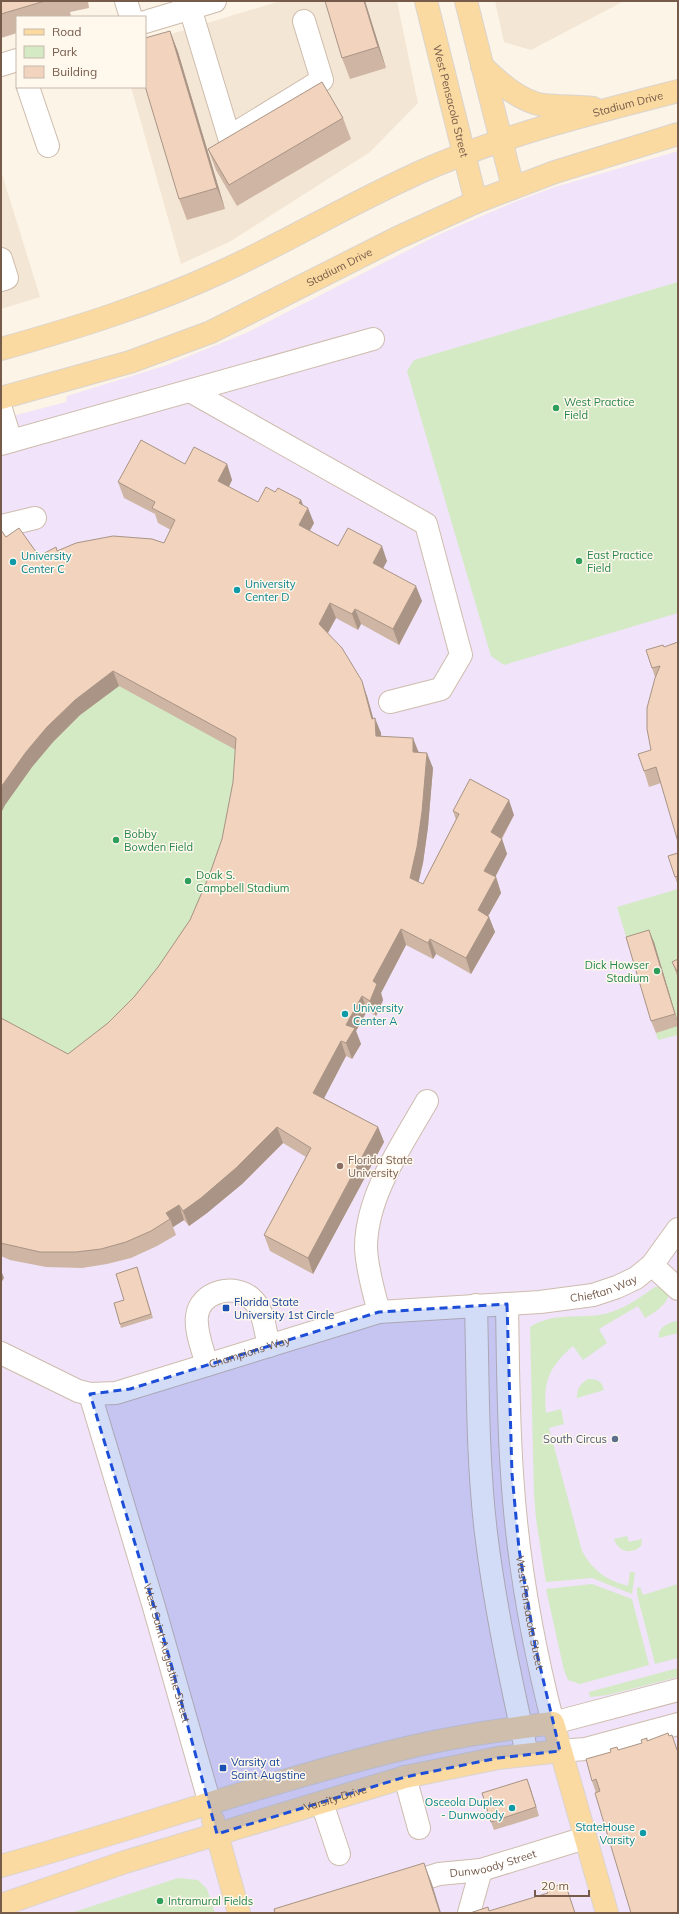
<svg xmlns="http://www.w3.org/2000/svg" width="679" height="1914" font-family="Mulish,sans-serif">
<style>
.residential{fill:#f4e6d5}
.education{fill:#f1e3f9}
.green{fill:#d3eac5}
.lines{fill:none;stroke-linecap:round;stroke-linejoin:round}
.minor-casing{stroke:#cebcad;stroke-width:24}
.major-casing{stroke:#dbd4d0;stroke-width:24}
.minor{stroke:#fff;stroke-width:22}
.major{stroke:#fadaa0;stroke-width:22}
.wall{fill:#cfb5a3}
.shaded-wall{fill:#a99485}
.building{fill:#f1d3be;stroke:#a99485}
.marked{fill:#1d4ed8;fill-opacity:0.2;stroke:#1d4ed8;stroke-width:3;stroke-dasharray:8 5;stroke-linejoin:round}
.leisure-dot{fill:#2e9e5b;stroke:#fff8ed;stroke-width:1.5}
.culture-dot{fill:#0f9aa8;stroke:#fff8ed;stroke-width:1.5}
.education-dot{fill:#8d6e63;stroke:#fff8ed;stroke-width:1.5}
.transit-dot{fill:#1a4fb4;stroke:#fff8ed;stroke-width:1.5}
.service-dot{fill:#5c6f8a;stroke:#fff8ed;stroke-width:1.5}
.labels{text-anchor:middle;dominant-baseline:central;stroke-width:3;stroke-linejoin:round;paint-order:stroke}
.street-label{font-size:11px;fill:#765b4b;stroke:#fff8ed}
.leisure-label{font-size:11px;fill:#27864d;stroke:#fff8ed;text-anchor:start}
.culture-label{font-size:11px;fill:#0d838f;stroke:#fff8ed;text-anchor:start}
.education-label{font-size:11px;fill:#785e54;stroke:#fff8ed;text-anchor:start}
.transit-label{font-size:11px;fill:#164399;stroke:#fff8ed;text-anchor:start}
.service-label{font-size:11px;fill:#4e5e75;stroke:#fff8ed;text-anchor:end}
</style>
<rect width="100%" height="100%" fill="#fcf4e6"/>
<path class="residential" d="M 280,1 L 397,1 L 418,103 L 370,152 L 231,241 L 181,264 L 131,87 L 145,87 L 145,42 Z
M 495,1 L 624,1 L 531,50 L 504,42 Z
M 1,171 L 40,297 L 1,309 Z"/>
<path class="education" d="M 678,151 L 678,1913 L 1,1913 L 1,419 L 66,402 L 67,396 L 167,365 L 246,333 L 438,235 L 517,201 L 552,188 Z"/>
<path class="green" d="M 678,282 L 678,613 L 504,665 L 491,656 L 407,371 L 414,360 Z
M 1,581 L 325,742 L 381,733 L 382,751 L 1,1224 Z
M 678,889 L 678,1035 L 658,1040 L 617,907 Z
M 655,1287 L 663,1287 L 669,1294 C 666,1306 655,1312 645,1318 L 638,1306 L 599,1329 L 607,1343 L 583,1360 L 573,1346 C 549,1367 543,1381 546,1413 L 561,1409 L 564,1424 L 549,1428 L 582,1551 C 592,1570 607,1581 628,1586 L 630,1572 L 635,1572 L 632,1594 L 592,1578 L 546,1582 L 536,1519 L 534,1494 L 530,1327 C 552,1313 575,1318 599,1315 C 620,1312 638,1299 655,1287 Z
M 675,1321 L 678,1322 L 678,1333 L 659,1338 C 657,1328 667,1324 675,1321 Z
M 588,1379 C 597,1379 602,1381 604,1390 L 577,1398 C 577,1389 580,1384 588,1379 Z
M 627,1536 L 629,1542 L 642,1539 L 641,1546 C 632,1555 618,1552 614,1539 Z
M 592,1584 L 632,1599 L 649,1665 L 580,1684 L 568,1680 L 564,1670 L 546,1589 Z
M 678,1584 L 678,1658 L 655,1664 L 637,1594 L 637,1588 L 640,1587 L 643,1595 Z
M 678,1668 L 678,1677 L 608,1695 L 590,1697 L 589,1692 Z
M 178,1878 L 198,1880 L 207,1889 L 215,1913 L 71,1913 Z"/>
<g class="lines">
<g class="minor-casing">
<g id="minor">
<path d="M 126,1 L 131,17"/>
<path d="M 190,8 L 229,137 L 322,80 L 304,21"/>
<path d="M 145,22 L 215,1"/>
<path d="M 1,65 L 17,60"/>
<path d="M 28,87 L 48,146"/>
<path d="M 1,259 L 7,278 L 1,280"/>
<path d="M 190,391 L 426,524 L 461,655 L 441,689 L 390,702"/>
<path d="M 1,409 L 11,441"/>
<path d="M 1,444 L 373,339"/>
<path d="M 1,526 L 35,518"/>
<path d="M 652,1265 L 678,1289"/>
<path id="s1" d="M 507,1304 C 508,1360 508,1417 512,1473 C 517,1557 532,1641 553,1723 L 678,1690"/>
<path d="M 476,1305 C 478,1381 477,1458 486,1533 C 495,1607 511,1681 527,1754"/>
<path d="M 379,1312 C 374,1294 366,1265 366,1246 C 367,1194 402,1145 427,1101"/>
<path id="s2" d="M 1,1353 L 78,1391 L 90,1394 L 116,1393 L 379,1312 L 540,1302 L 593,1295 L 617,1287 L 636,1278 L 652,1265 L 678,1229"/>
<path d="M 207,1365 C 203,1350 195,1331 197,1316 C 200,1291 236,1282 253,1300 C 264,1311 265,1331 269,1346"/>
<path id="s3" d="M 90,1394 L 154,1607 L 210,1804"/>
<path d="M 560,1751 L 585,1749 L 678,1724"/>
<path d="M 405,1777 L 419,1828"/>
<path d="M 322,1803 L 339,1854"/>
<path id="s4" d="M 409,1890 L 407,1884 L 439,1874 L 481,1870 L 585,1838"/>
<path d="M 469,1913 L 481,1870"/>
</g>
</g>
<g class="major-casing">
<g id="major">
<path id="s5" d="M 426,1 L 476,202"/>
<path d="M 466,1 L 513,187"/>
<path d="M 482,66 C 499,82 519,101 543,105 C 559,107 576,106 593,108"/>
<path id="s6" d="M 1,349 C 76,328 150,305 221,272 C 293,239 361,197 434,166 C 512,133 596,112 678,91"/>
<path id="s7" d="M 1,398 L 130,362 L 211,332 L 397,238 L 476,202 L 555,172 L 678,134"/>
<path d="M 213,1820 L 239,1913"/>
<path d="M 1,1866 C 134,1829 264,1783 398,1750 C 449,1737 501,1730 553,1723 L 607,1913"/>
<path id="s8" d="M 1,1905 L 125,1862 L 405,1777 L 498,1758 L 560,1751"/>
</g>
</g>
<use href="#minor" class="minor"/>
<use href="#major" class="major"/>
</g>
<path class="wall" d="M 1,1 L 88,1 L 89,8 L 70,12 L 71,16 L 69,17 L 17,17 L 17,33 L 1,38 Z
M 365,1 L 386,68 L 350,79 L 342,58 Z
M 170,31 L 178,52 L 225,209 L 187,220 L 179,199 Z
M 343,118 L 351,139 L 237,206 L 216,170 L 208,149 Z
M 185,464 L 227,464 L 232,480 L 229,487 L 258,502 L 275,492 L 301,500 L 303,505 L 314,523 L 310,531 L 338,546 L 387,561 L 383,568 L 422,601 L 399,645 L 361,624 L 358,630 L 336,618 L 328,633 L 367,696 L 373,718 L 381,733 L 381,736 L 419,752 L 433,768 L 428,827 L 423,863 L 418,882 L 423,884 L 456,820 L 453,811 L 514,815 L 502,839 L 507,854 L 495,877 L 496,877 L 501,893 L 488,916 L 489,917 L 495,932 L 471,974 L 436,954 L 433,959 L 406,945 L 381,993 L 383,1000 L 376,1016 L 367,1011 L 356,1031 L 361,1044 L 352,1059 L 346,1056 L 324,1098 L 378,1127 L 384,1142 L 313,1274 L 270,1251 L 264,1235 L 306,1157 L 283,1143 L 242,1184 L 207,1213 L 189,1226 L 184,1220 L 173,1227 L 176,1235 L 157,1246 L 131,1258 L 107,1264 L 82,1268 L 46,1267 L 10,1260 L 1,1256 L 1,1018 L 68,1054 L 108,1023 L 134,997 L 158,967 L 190,920 L 209,876 L 222,839 L 233,782 L 236,750 L 119,686 L 80,715 L 53,742 L 32,767 L 5,805 L 1,813 L 1,530 L 6,537 L 39,556 L 57,551 L 164,543 L 171,530 L 158,523 L 155,514 L 124,498 L 118,482 Z
M 663,645 L 661,783 L 649,787 L 644,771 L 651,750 L 655,677 L 652,668 Z
M 678,853 L 678,886 L 675,877 Z
M 654,942 L 678,1022 L 678,1026 L 656,1033 L 651,1021 Z
M 678,959 L 678,978 L 672,962 Z
M 137,1267 L 153,1318 L 121,1328 L 114,1303 L 124,1300 Z
M 618,1750 L 678,1913 L 596,1793 L 592,1781 Z
M 530,1787 L 539,1816 L 494,1830 L 491,1822 Z"/>
<path class="shaded-wall" d="M 364,1 L 365,1 L 386,68 L 378,47 Z
M 170,31 L 178,52 L 225,209 L 217,188 Z
M 227,464 L 232,480 L 224,496 L 218,481 Z
M 301,500 L 306,513 L 308,508 L 314,523 L 304,540 L 299,525 L 299,503 Z
M 382,546 L 387,561 L 378,578 L 373,563 Z
M 416,586 L 422,601 L 399,645 L 393,629 Z
M 330,603 L 336,618 L 324,640 L 319,624 Z
M 355,609 L 361,624 L 358,630 L 352,614 Z
M 113,671 L 119,686 L 80,715 L 53,742 L 32,767 L 5,805 L 1,813 L 1,787 L 26,752 L 47,727 L 75,700 Z
M 362,681 L 367,696 L 376,728 L 375,718 L 381,733 L 382,752 L 376,736 Z
M 413,738 L 419,753 L 413,752 Z
M 427,753 L 433,768 L 428,827 L 423,863 L 416,893 L 410,878 Z
M 509,800 L 514,815 L 496,848 L 491,832 Z
M 502,839 L 507,854 L 490,887 L 484,871 Z
M 496,877 L 501,893 L 483,925 L 478,910 Z
M 489,917 L 495,932 L 471,974 L 466,958 Z
M 401,929 L 406,945 L 381,993 L 383,1000 L 376,1016 L 370,1001 L 373,981 Z
M 649,930 L 654,942 L 678,1023 L 675,1014 Z
M 430,939 L 436,954 L 433,959 L 428,943 Z
M 362,996 L 367,1011 L 356,1031 L 361,1044 L 352,1059 L 346,1043 L 346,1025 Z
M 341,1041 L 346,1056 L 319,1108 L 313,1093 Z
M 277,1127 L 283,1143 L 242,1184 L 207,1213 L 189,1226 L 183,1211 Z
M 378,1127 L 384,1142 L 313,1274 L 308,1258 Z
M 179,1205 L 184,1220 L 173,1227 L 170,1219 L 166,1213 Z
M 1,1270 L 4,1278 L 1,1283 Z
M 527,1779 L 530,1787 L 539,1816 L 536,1807 Z
M 424,1863 L 432,1884 L 441,1913 L 440,1913 Z"/>
<path class="building" d="M 1,1 L 45,1 L 1,14 Z
M 325,1 L 364,1 L 378,47 L 342,58 Z
M 170,31 L 217,188 L 179,199 L 145,86 L 145,38 Z
M 322,82 L 343,118 L 229,185 L 208,149 Z
M 141,440 L 185,464 L 194,447 L 227,464 L 218,481 L 258,502 L 266,487 L 275,492 L 278,488 L 301,500 L 299,503 L 308,508 L 299,525 L 338,546 L 348,528 L 382,546 L 373,563 L 416,586 L 393,629 L 355,609 L 352,614 L 330,603 L 319,624 L 342,648 L 362,681 L 372,719 L 375,718 L 376,736 L 413,738 L 413,752 L 427,753 L 422,812 L 417,847 L 410,878 L 423,884 L 459,814 L 453,811 L 470,779 L 509,800 L 491,832 L 502,839 L 484,871 L 496,877 L 478,910 L 489,917 L 466,958 L 430,939 L 428,943 L 401,929 L 373,981 L 377,984 L 370,1001 L 362,996 L 346,1025 L 355,1028 L 346,1043 L 341,1041 L 313,1093 L 378,1127 L 308,1258 L 264,1235 L 311,1148 L 277,1127 L 236,1168 L 201,1198 L 183,1211 L 179,1205 L 166,1213 L 170,1219 L 151,1231 L 126,1242 L 101,1249 L 76,1252 L 40,1252 L 5,1244 L 1,1243 L 1,1018 L 68,1054 L 108,1023 L 134,997 L 158,967 L 190,920 L 209,876 L 222,839 L 233,782 L 236,738 L 113,671 L 75,700 L 47,727 L 26,752 L 1,787 L 1,530 L 6,537 L 19,528 L 39,556 L 56,547 L 57,551 L 76,543 L 113,536 L 152,539 L 164,543 L 175,520 L 152,508 L 155,502 L 118,482 Z
M 678,642 L 678,842 L 656,767 L 644,771 L 638,754 L 651,750 L 647,729 L 647,708 L 655,678 L 660,666 L 652,668 L 646,650 L 663,645 L 664,647 Z
M 678,853 L 678,876 L 675,877 L 668,856 Z
M 649,930 L 675,1014 L 651,1021 L 626,937 Z
M 678,959 L 678,973 L 672,962 Z
M 137,1267 L 151,1314 L 120,1324 L 114,1303 L 124,1300 L 116,1274 Z
M 668,1733 L 669,1736 L 672,1735 L 677,1750 L 678,1750 L 678,1913 L 631,1913 L 595,1793 L 600,1791 L 596,1779 L 592,1781 L 586,1759 L 611,1752 L 610,1749 L 617,1747 L 618,1750 L 642,1743 L 641,1740 L 647,1738 L 647,1741 Z
M 527,1779 L 536,1807 L 491,1822 L 482,1793 Z
M 424,1863 L 440,1913 L 275,1913 L 274,1909 Z
M 565,1883 L 575,1913 L 470,1913 L 488,1907 L 489,1911 L 548,1893 L 546,1889 Z"/>
<path class="marked" d="M 507,1304 L 512,1474 L 519,1549 L 535,1645 L 560,1751 L 498,1758 L 405,1777 L 217,1834 L 170,1660 L 90,1394 L 130,1389 L 379,1312 Z"/>
<g class="leisure-dot">
<circle cx="556" cy="408" r="4"/>
<circle cx="579" cy="561" r="4"/>
<circle cx="116" cy="840" r="4"/>
<circle cx="188" cy="881" r="4"/>
<circle cx="657" cy="971" r="4"/>
<circle cx="160" cy="1901" r="4"/>
</g>
<g class="culture-dot">
<circle cx="13" cy="562" r="4"/>
<circle cx="237" cy="590" r="4"/>
<circle cx="345" cy="1014" r="4"/>
<circle cx="512" cy="1808" r="4"/>
<circle cx="643" cy="1833" r="4"/>
</g>
<circle class="education-dot" cx="340" cy="1166" r="4"/>
<g class="transit-dot">
<rect x="222" y="1304" width="8" height="8" rx="2"/>
<rect x="219" y="1764" width="8" height="8" rx="2"/>
</g>
<circle class="service-dot" cx="615" cy="1439" r="4"/>
<g class="labels">
<g class="street-label">
<text stroke="none"><textPath href="#s5" startOffset="103">West Pensacola Street</textPath></text>
<text stroke="none"><textPath href="#s6" startOffset="675">Stadium Drive</textPath></text>
<text stroke="none"><textPath href="#s7" startOffset="364">Stadium Drive</textPath></text>
<text stroke="none"><textPath href="#s2" startOffset="626">Chieftan Way</textPath></text>
<text stroke="none"><textPath href="#s2" startOffset="264">Champions Way</textPath></text>
<text stroke="none"><textPath href="#s1" startOffset="310">West Pensacola Street</textPath></text>
<text stroke="none"><textPath href="#s3" startOffset="270">West Saint Augustine Street</textPath></text>
<text stroke="none"><textPath href="#s8" startOffset="351">Varsity Drive</textPath></text>
<text stroke="none"><textPath href="#s4" startOffset="95">Dunwoody Street</textPath></text>
</g>
<g class="leisure-label">
<text x="564" y="402">West Practice<tspan x="564" dy="13">Field</tspan></text>
<text x="587" y="555">East Practice<tspan x="587" dy="13">Field</tspan></text>
<text x="124" y="834">Bobby<tspan x="124" dy="13">Bowden Field</tspan></text>
<text x="196" y="875">Doak S.<tspan x="196" dy="13">Campbell Stadium</tspan></text>
<text x="649" y="965" text-anchor="end">Dick Howser<tspan x="649" dy="13">Stadium</tspan></text>
<text x="168" y="1901">Intramural Fields</text>
</g>
<g class="culture-label">
<text x="21" y="556">University<tspan x="21" dy="13">Center C</tspan></text>
<text x="245" y="584">University<tspan x="245" dy="13">Center D</tspan></text>
<text x="353" y="1008">University<tspan x="353" dy="13">Center A</tspan></text>
<text x="504" y="1802" text-anchor="end">Osceola Duplex<tspan x="504" dy="13">- Dunwoody</tspan></text>
<text x="635" y="1827" text-anchor="end">StateHouse<tspan x="635" dy="13">Varsity</tspan></text>
</g>
<g class="education-label">
<text x="348" y="1160">Florida State<tspan x="348" dy="13">University</tspan></text>
</g>
<g class="transit-label">
<text x="234" y="1302">Florida State<tspan x="234" dy="13">University 1st Circle</tspan></text>
<text x="231" y="1762">Varsity at<tspan x="231" dy="13">Saint Augstine</tspan></text>
</g>
<g class="service-label">
<text x="607" y="1439">South Circus</text>
</g>
</g>
<rect width="679" height="1914" fill="none" stroke="#765b4b" stroke-width="4"/>
<rect x="16" y="16" width="130" height="72" fill="#fff8ed" stroke="#c8b9ac"/>
<rect x="24" y="29" width="20" height="6" fill="#fadaa0" stroke="#c8b9ac"/>
<text x="52" y="36" font-size="12" fill="#765b4b">Road</text>
<rect x="24" y="46" width="20" height="12" fill="#d3eac5" stroke="#c8b9ac"/>
<text x="52" y="56" font-size="12" fill="#765b4b">Park</text>
<rect x="24" y="66" width="20" height="12" fill="#f1d3be" stroke="#c8b9ac"/>
<text x="52" y="76" font-size="12" fill="#765b4b">Building</text>
<path d="M535 1890v6h54v-6" fill="none" stroke="#765b4b" stroke-width="2"/>
<text x="541" y="1890" font-size="12" fill="#765b4b" stroke="#fff8ed" stroke-width="3" paint-order="stroke">20 m</text>
</svg>
